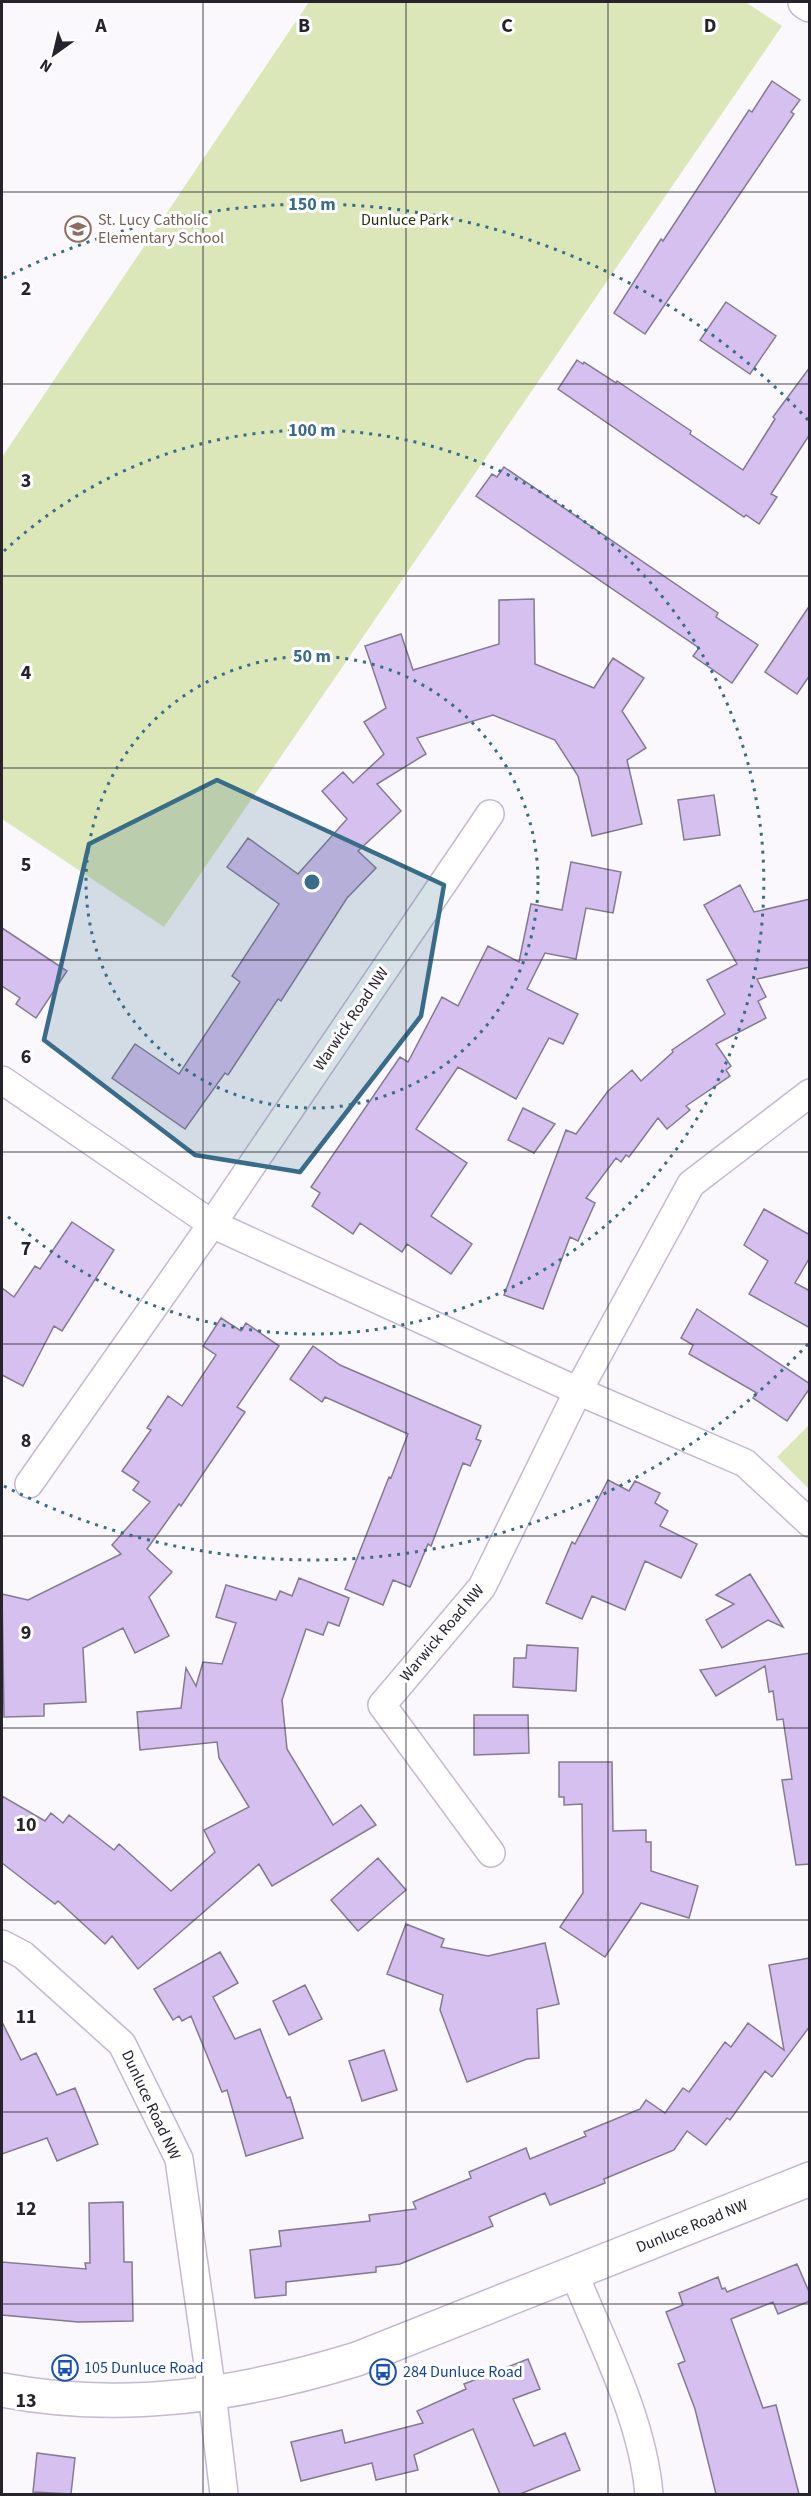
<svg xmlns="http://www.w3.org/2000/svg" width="811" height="2496" font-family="'Source Sans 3',sans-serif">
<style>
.green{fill:#dbe7b8}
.building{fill:#d5c0ef;stroke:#847a91;stroke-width:1.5}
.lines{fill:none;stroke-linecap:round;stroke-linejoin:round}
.minor-casing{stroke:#c4b9d1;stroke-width:30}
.tertiary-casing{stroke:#c4b9d1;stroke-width:36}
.minor{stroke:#fff;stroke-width:27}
.tertiary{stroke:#fff;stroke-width:33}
.marked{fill:#386c89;fill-opacity:0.2;stroke:#386c89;stroke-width:4.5;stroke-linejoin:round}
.grid{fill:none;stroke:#27232c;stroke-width:1.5;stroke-opacity:0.55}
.ring{fill:none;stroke:#386c89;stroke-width:3;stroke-dasharray:3 6}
.labels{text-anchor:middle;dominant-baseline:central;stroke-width:6;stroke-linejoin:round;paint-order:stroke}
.education-label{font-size:16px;fill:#785e54;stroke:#fff;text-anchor:start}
.park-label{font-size:16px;fill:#272e07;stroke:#fff}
.street-label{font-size:16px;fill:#27232c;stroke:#fff}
.transit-label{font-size:16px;fill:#164399;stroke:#fff;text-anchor:start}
.grid-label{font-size:20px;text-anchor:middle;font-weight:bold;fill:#27232c;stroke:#fff;stroke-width:6;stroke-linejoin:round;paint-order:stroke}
.centre{fill:#386c89;stroke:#fff;stroke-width:3}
.ring-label{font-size:18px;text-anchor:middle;font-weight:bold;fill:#386c89;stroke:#fff;stroke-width:6;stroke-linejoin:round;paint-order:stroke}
</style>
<rect width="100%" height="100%" fill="#faf8fd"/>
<path class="green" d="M 309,2 L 745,2 L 782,26 L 164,927 L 2,819 L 2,457 Z
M 809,1425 L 809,1489 L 777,1457 Z"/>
<path class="building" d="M 772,81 L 800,100 L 791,112 L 794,114 L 645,334 L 614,313 L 661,239 L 663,241 L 749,110 L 752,112 Z
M 726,302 L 776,336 L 750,374 L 700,340 Z
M 577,360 L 583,364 L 584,362 L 616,383 L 617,381 L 691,431 L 690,434 L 743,470 L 775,419 L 773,417 L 810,367 L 810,434 L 771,494 L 777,497 L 759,524 L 746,515 L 744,517 L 558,389 Z
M 504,467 L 718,613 L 716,617 L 758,645 L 732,683 L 693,656 L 699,648 L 476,496 L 492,474 L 497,477 Z
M 534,599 L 535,664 L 594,688 L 613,658 L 644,678 L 622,711 L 646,748 L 627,760 L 642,824 L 592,836 L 578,776 L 555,740 L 493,715 L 417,738 L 426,754 L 377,784 L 401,811 L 358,851 L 376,868 L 347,898 L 281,1001 L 278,999 L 228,1075 L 225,1073 L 185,1129 L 112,1078 L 135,1044 L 179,1074 L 240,982 L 232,976 L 279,904 L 227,867 L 248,838 L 298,874 L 347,819 L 322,791 L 343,772 L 353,783 L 384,754 L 364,722 L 386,708 L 365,646 L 401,634 L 413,670 L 499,644 L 499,600 Z
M 810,605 L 810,675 L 797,694 L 765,672 Z
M 714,795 L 720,835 L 684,840 L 678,800 Z
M 571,862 L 621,872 L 613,913 L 586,908 L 576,959 L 545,953 L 527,989 L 578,1014 L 563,1044 L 549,1038 L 516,1099 L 458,1067 L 416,1129 L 467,1163 L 431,1216 L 472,1244 L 451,1274 L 407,1244 L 402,1252 L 360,1223 L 353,1234 L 312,1206 L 320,1193 L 311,1187 L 400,1057 L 408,1062 L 442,997 L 458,1006 L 488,946 L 519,962 L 531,904 L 562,910 Z
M 740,885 L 754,912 L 810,899 L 810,967 L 757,979 L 766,997 L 758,1001 L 766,1018 L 716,1044 L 731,1066 L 726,1070 L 730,1076 L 686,1106 L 690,1110 L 667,1129 L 658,1118 L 629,1157 L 626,1155 L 621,1162 L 616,1158 L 586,1198 L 595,1203 L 578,1241 L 570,1237 L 543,1309 L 504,1295 L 566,1130 L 576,1134 L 608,1091 L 632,1070 L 641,1081 L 673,1052 L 672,1050 L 725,1014 L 707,980 L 737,964 L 704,905 Z
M 2,928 L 67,971 L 36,1018 L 16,1004 L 20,998 L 2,986 Z
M 523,1108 L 555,1124 L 534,1153 L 508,1140 Z
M 764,1209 L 810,1235 L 810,1257 L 795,1283 L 810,1291 L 810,1328 L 749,1294 L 768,1261 L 744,1245 Z
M 72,1222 L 114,1250 L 62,1331 L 54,1326 L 23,1386 L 2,1375 L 2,1288 L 14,1297 L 35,1266 L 40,1269 Z
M 697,1309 L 810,1384 L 810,1388 L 787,1421 L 753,1398 L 757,1393 L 689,1354 L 693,1345 L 681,1338 Z
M 221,1318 L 241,1331 L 246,1323 L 279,1346 L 237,1407 L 245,1412 L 181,1506 L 179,1504 L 147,1549 L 172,1572 L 149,1597 L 169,1636 L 135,1653 L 123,1628 L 83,1648 L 86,1702 L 44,1704 L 44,1716 L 4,1717 L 2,1594 L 28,1600 L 121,1554 L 112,1545 L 150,1502 L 133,1490 L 139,1482 L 122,1471 L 151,1430 L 147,1428 L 168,1396 L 182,1406 L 216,1355 L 203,1346 Z
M 313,1346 L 340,1365 L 481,1426 L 476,1439 L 481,1441 L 470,1466 L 463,1463 L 431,1546 L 428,1544 L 410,1587 L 393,1580 L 383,1605 L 345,1589 L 389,1477 L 391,1478 L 408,1434 L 325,1397 L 322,1402 L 290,1379 Z
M 608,1480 L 629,1491 L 635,1481 L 660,1493 L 655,1503 L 668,1511 L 660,1526 L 697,1544 L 681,1578 L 645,1561 L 625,1610 L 592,1596 L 582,1619 L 546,1603 L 572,1542 L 575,1544 Z
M 750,1574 L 783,1627 L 768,1620 L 722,1648 L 706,1620 L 734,1604 L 716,1595 Z
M 299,1578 L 349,1598 L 339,1626 L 328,1622 L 323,1635 L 306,1629 L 282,1700 L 287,1749 L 333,1825 L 361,1805 L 376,1825 L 272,1886 L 259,1864 L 138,1969 L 112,1936 L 105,1944 L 58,1901 L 55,1904 L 2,1863 L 2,1796 L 45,1821 L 51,1813 L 63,1823 L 69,1815 L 114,1850 L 119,1844 L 171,1891 L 215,1852 L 204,1830 L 249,1807 L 219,1758 L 217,1742 L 140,1750 L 137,1712 L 181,1708 L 186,1668 L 196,1686 L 203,1662 L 222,1664 L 236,1623 L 216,1617 L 226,1585 L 276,1600 L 280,1591 L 292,1596 Z
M 527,1645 L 578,1648 L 576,1691 L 513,1687 L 514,1658 L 526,1658 Z
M 810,1653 L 810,1864 L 796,1865 L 782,1780 L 792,1779 L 783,1719 L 777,1720 L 773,1691 L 769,1692 L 765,1666 L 716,1696 L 700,1670 Z
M 474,1715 L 528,1715 L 529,1753 L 474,1755 Z
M 559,1762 L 612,1762 L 613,1831 L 646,1830 L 646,1842 L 651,1842 L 651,1871 L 698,1886 L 689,1918 L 641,1903 L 605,1957 L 560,1927 L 583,1893 L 582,1804 L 564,1805 L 564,1797 L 559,1797 Z
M 378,1858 L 406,1890 L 358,1931 L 331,1900 Z
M 406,1924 L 444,1939 L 441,1947 L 488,1956 L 545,1943 L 559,2004 L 537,2009 L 539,2058 L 527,2059 L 467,2082 L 440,2010 L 443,1995 L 387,1974 Z
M 220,1952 L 238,1983 L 213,1997 L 235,2039 L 260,2029 L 287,2098 L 290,2097 L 303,2138 L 246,2156 L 227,2090 L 222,2092 L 191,2016 L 182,2021 L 179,2016 L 173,2020 L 154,1989 Z
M 810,1958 L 810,2026 L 772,2077 L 765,2071 L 730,2120 L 727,2118 L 706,2145 L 687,2131 L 674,2150 L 604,2179 L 605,2183 L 550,2205 L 545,2193 L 489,2217 L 493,2226 L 400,2264 L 376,2267 L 376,2272 L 286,2282 L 286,2295 L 255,2298 L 250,2250 L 281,2246 L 279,2231 L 370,2221 L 369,2215 L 416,2209 L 413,2202 L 471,2178 L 469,2172 L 526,2148 L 530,2159 L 586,2136 L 584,2132 L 640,2109 L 646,2100 L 665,2113 L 683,2088 L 689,2092 L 725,2042 L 731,2047 L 748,2023 L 784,2050 L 769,1965 Z
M 305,1985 L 322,2019 L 289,2035 L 273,2001 Z
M 2,2022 L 21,2060 L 36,2053 L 57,2095 L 75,2088 L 98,2144 L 57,2161 L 47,2138 L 2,2154 Z
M 384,2050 L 397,2090 L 362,2101 L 349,2061 Z
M 123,2202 L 124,2262 L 132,2262 L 133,2321 L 78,2322 L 2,2315 L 2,2262 L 86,2269 L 85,2263 L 90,2263 L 89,2203 Z
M 797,2264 L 810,2294 L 810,2301 L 778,2314 L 773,2302 L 731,2319 L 763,2408 L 776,2405 L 799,2494 L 716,2494 L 695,2409 L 678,2364 L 685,2361 L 666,2312 L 683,2305 L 679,2293 L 718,2277 L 722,2289 L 725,2288 L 727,2292 Z
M 528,2359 L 540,2389 L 513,2399 L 534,2446 L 565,2433 L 580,2470 L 520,2494 L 500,2494 L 473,2429 L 414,2455 L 418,2470 L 376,2480 L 372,2463 L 301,2481 L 291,2442 L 342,2430 L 345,2443 L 423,2423 L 417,2411 L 466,2389 L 464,2384 Z
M 37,2453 L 75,2458 L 71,2494 L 33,2492 Z"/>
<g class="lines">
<g class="minor-casing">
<path id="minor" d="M 2,1080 L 212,1224 L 578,1391 L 745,1463 L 810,1523
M 29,1484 L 212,1224 L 490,814
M 491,1853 L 382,1705 L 482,1587 L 578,1391 L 691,1184 L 810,1093
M 2,1944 L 23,1955 L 122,2044 L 179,2159 L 212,2393 L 224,2494
M 574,2273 C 603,2345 642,2417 649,2494"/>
</g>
<g class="tertiary-casing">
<path id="tertiary" d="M 805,2 L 810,5
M 2,2390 C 124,2413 240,2395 357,2359 L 810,2179"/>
</g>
<use href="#minor" class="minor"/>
<use href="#tertiary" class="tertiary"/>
</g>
<path class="marked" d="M 217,780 L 444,885 L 421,1016 L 300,1172 L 195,1155 L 44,1040 L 89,844 Z"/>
<path class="grid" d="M 203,2 L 203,2494M 406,2 L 406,2494M 608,2 L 608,2494M 2,192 L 810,192M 2,384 L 810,384M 2,576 L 810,576M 2,768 L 810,768M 2,960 L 810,960M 2,1152 L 810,1152M 2,1344 L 810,1344M 2,1536 L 810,1536M 2,1728 L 810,1728M 2,1920 L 810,1920M 2,2112 L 810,2112M 2,2304 L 810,2304"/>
<g class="ring">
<circle cx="312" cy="882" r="226"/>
<path d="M4 551A452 452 0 1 1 4 1213"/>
<path d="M808 1344A678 678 0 0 1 4 1486M4 278A678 678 0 0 1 808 420"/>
</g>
<defs>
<g id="school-ring" transform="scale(1.35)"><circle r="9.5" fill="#fff" stroke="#8d6e63" stroke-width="1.5"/><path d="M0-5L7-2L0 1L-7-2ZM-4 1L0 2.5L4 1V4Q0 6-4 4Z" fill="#8d6e63"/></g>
<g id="bus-ring" transform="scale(1.35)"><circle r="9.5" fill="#fff" stroke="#1a4fb4" stroke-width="1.5"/><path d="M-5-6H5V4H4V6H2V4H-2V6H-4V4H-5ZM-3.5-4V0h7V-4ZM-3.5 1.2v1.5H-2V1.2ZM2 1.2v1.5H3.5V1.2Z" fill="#1a4fb4"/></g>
</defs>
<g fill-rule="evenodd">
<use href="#school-ring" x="78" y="229"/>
<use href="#bus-ring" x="65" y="2368"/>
<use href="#bus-ring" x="383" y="2372"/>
</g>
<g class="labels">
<g class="education-label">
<text x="98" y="220">St. Lucy Catholic<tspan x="98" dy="18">Elementary School</tspan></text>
</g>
<g class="park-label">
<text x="405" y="220">Dunluce Park</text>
</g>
<g class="street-label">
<text transform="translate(351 1019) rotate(-56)">Warwick Road NW</text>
<text transform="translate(442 1633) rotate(-50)">Warwick Road NW</text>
<text transform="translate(151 2105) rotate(65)">Dunluce Road NW</text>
<text transform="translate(692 2226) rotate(-22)">Dunluce Road NW</text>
</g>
<g class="transit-label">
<text x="84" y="2368">105 Dunluce Road</text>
<text x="403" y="2372">284 Dunluce Road</text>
</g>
</g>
<g class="grid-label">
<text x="101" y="32">A</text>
<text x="304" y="32">B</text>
<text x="507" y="32">C</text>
<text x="710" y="32">D</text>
<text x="26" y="295">2</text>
<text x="26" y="487">3</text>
<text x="26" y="679">4</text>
<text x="26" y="871">5</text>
<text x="26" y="1063">6</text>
<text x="26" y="1255">7</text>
<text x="26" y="1447">8</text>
<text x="26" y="1639">9</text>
<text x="26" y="1831">10</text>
<text x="26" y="2023">11</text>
<text x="26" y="2215">12</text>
<text x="26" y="2407">13</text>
</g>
<circle cx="312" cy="882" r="9" class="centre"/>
<g class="ring-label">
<text x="312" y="210">150 m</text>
<text x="312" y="436">100 m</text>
<text x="312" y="662">50 m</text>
</g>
<rect width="811" height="2496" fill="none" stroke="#27232c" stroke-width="6"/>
<g transform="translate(54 54) rotate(214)" stroke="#ffffff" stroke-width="4.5" paint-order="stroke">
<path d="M0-4.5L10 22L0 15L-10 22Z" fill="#27232c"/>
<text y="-9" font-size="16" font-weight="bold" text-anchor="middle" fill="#27232c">N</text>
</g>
</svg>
